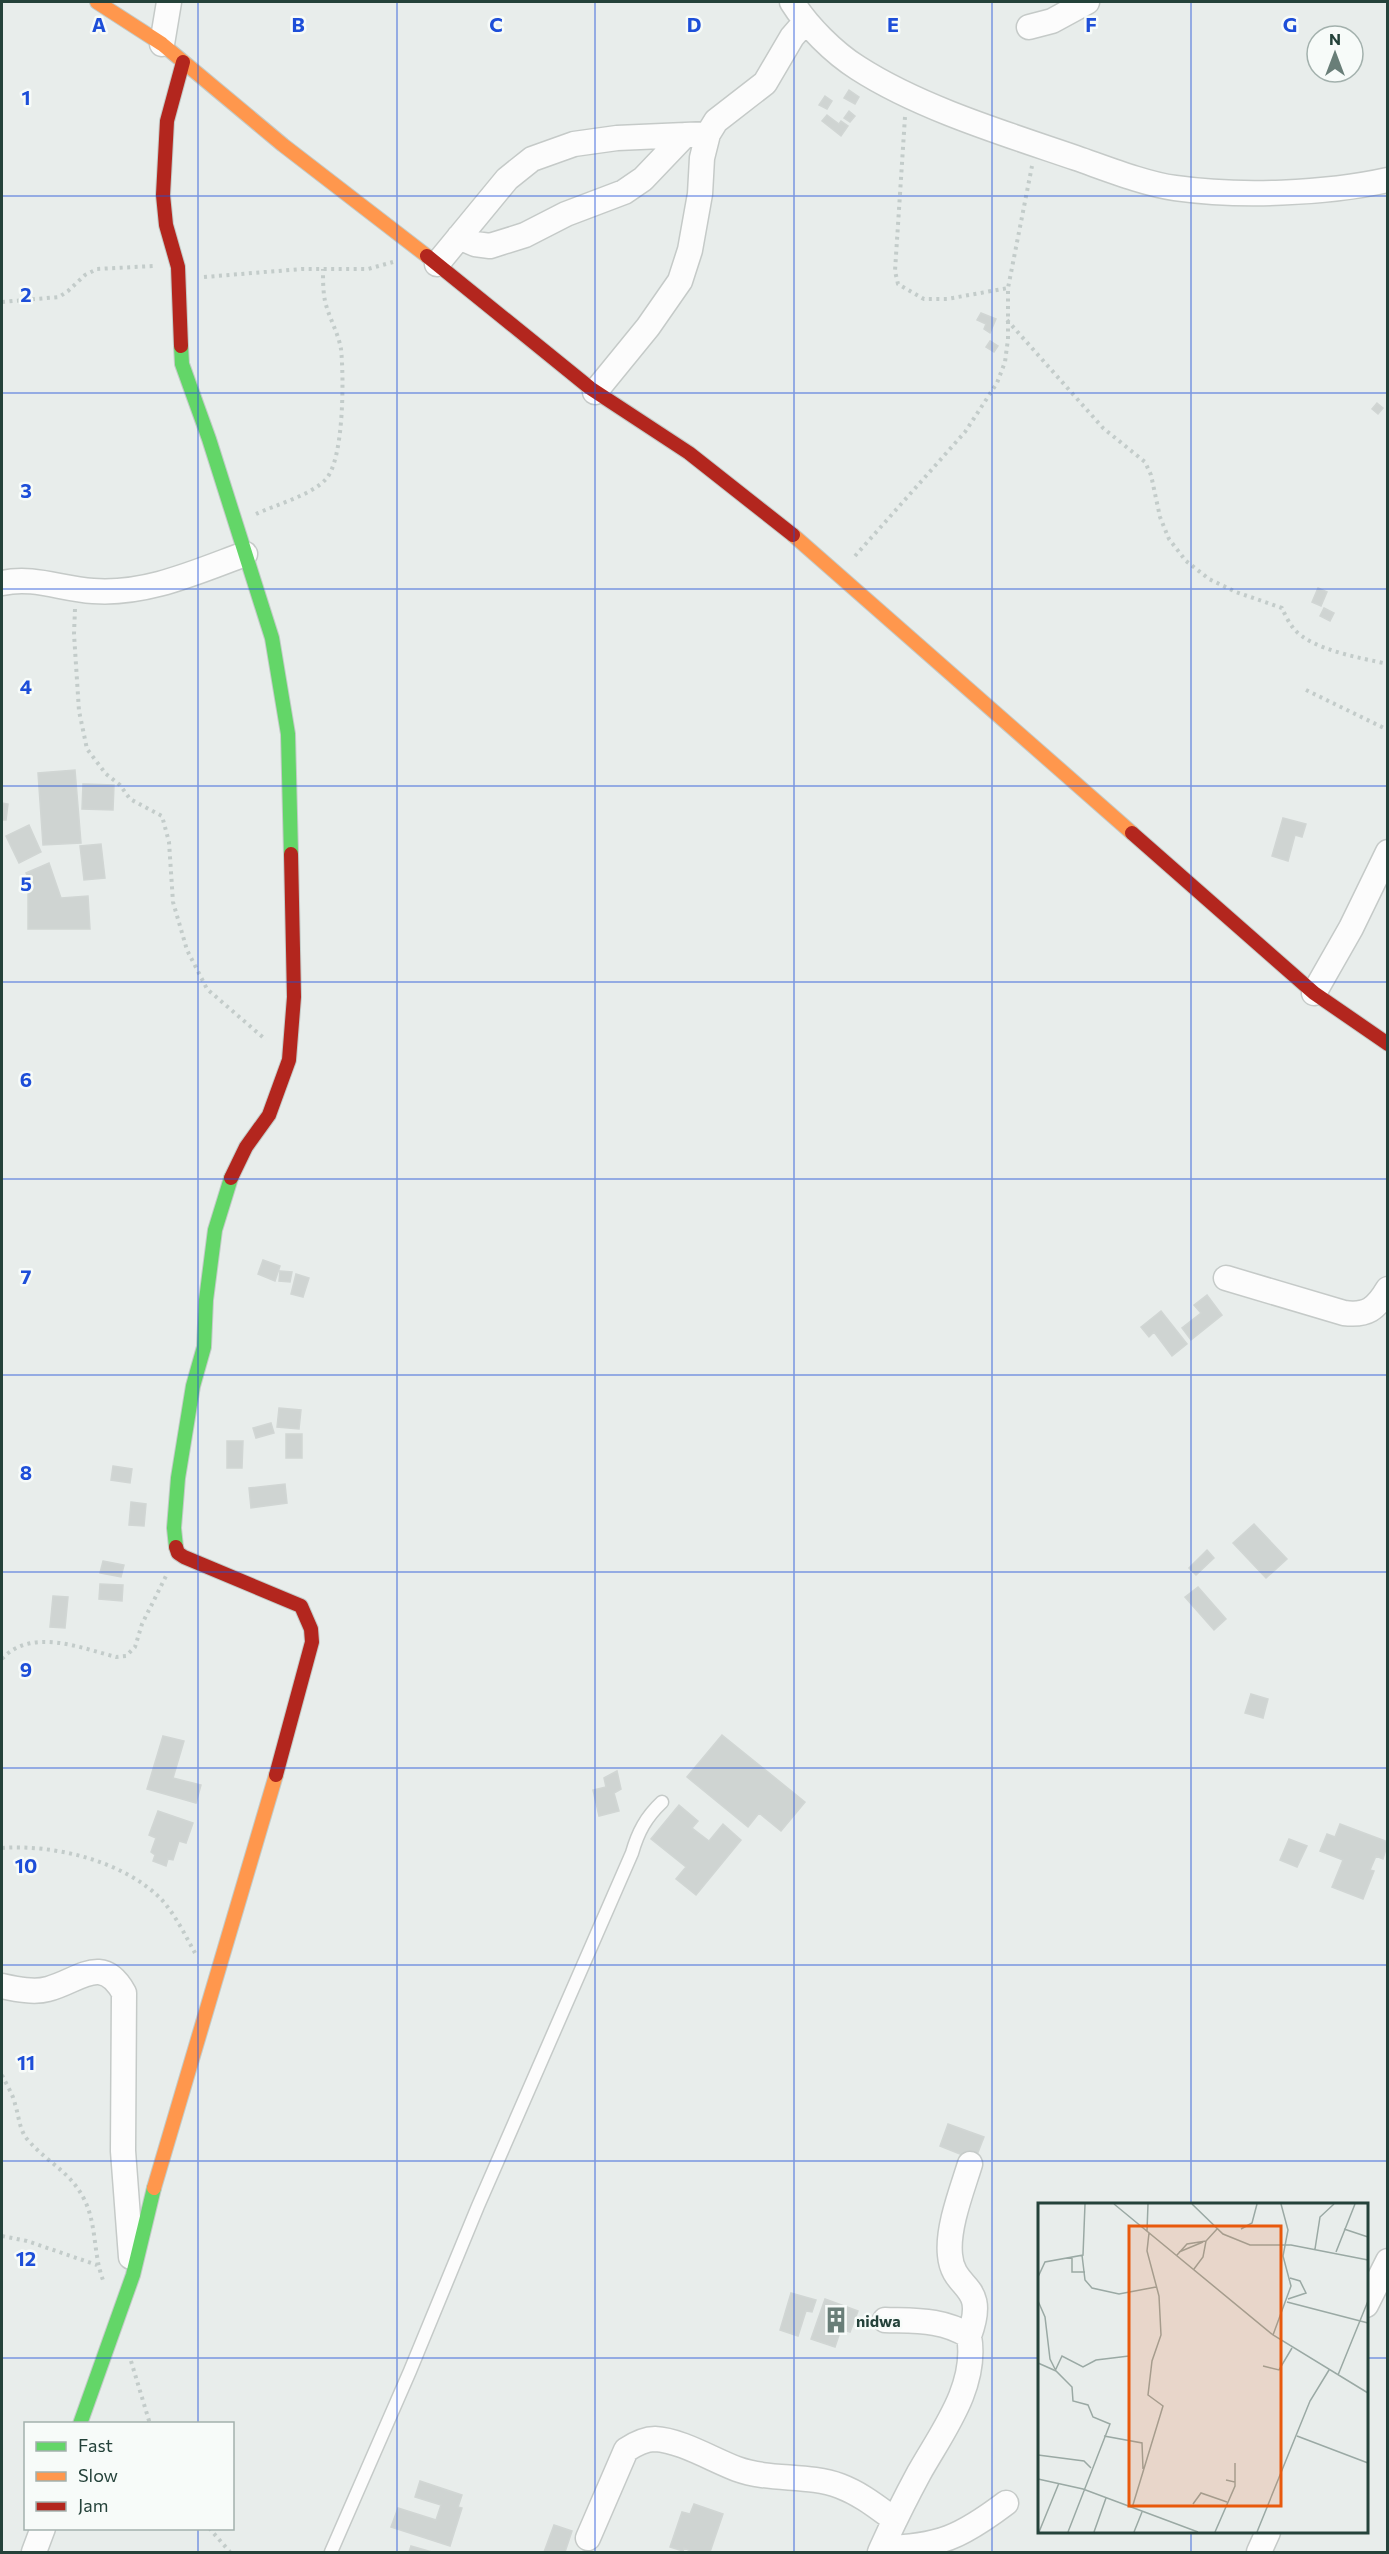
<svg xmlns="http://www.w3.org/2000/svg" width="1389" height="2554" font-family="Commissioner,sans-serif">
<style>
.building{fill:#cfd4d2;stroke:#d1d6d4;stroke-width:1.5}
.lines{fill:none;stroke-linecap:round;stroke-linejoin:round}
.lane-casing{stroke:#c5cac8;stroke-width:15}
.street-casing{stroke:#c5cac8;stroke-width:27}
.fast-casing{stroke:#c3cbc8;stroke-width:16}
.slow-casing{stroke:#c3cbc8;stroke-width:16}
.jam-casing{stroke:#c3cbc8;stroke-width:16}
.path{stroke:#c3ccca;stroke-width:4;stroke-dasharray:3 4.5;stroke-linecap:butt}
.lane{stroke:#fcfcfc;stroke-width:12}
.street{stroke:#fcfcfc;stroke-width:24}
.fast{stroke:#63d668;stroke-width:14}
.slow{stroke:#ff974d;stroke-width:14}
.jam{stroke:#b3261e;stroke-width:14}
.grid{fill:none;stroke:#1d4ed8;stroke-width:1.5;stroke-opacity:0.55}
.labels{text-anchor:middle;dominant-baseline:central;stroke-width:5;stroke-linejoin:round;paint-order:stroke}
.poi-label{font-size:16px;font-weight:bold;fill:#24423a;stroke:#f7fbf9;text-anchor:start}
.inset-road{fill:none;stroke:#9aa9a4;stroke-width:1.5}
.view{fill:#e8590c;fill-opacity:0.15;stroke:#e8590c;stroke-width:3}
.inset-edge{fill:none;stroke:#24423a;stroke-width:3}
.grid-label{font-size:20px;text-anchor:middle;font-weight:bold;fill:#1d4ed8;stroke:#f7fbf9;stroke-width:5;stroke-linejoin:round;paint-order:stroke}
</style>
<rect width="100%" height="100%" fill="#e8edeb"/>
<path class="building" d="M 849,90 L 859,97 L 855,104 L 844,98 Z
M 825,96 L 832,101 L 827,109 L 819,105 Z
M 849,111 L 855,116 L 850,122 L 844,118 Z
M 827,115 L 839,124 L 841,121 L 848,126 L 841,136 L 822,121 Z
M 981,313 L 996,319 L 990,333 L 984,329 L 986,324 L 977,320 Z
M 990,341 L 998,346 L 994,352 L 986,347 Z
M 1377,403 L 1383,408 L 1378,414 L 1372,409 Z
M 1318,588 L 1327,592 L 1321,606 L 1312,602 Z
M 1324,608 L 1334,613 L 1330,621 L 1320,616 Z
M 75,770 L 81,843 L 43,845 L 38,773 Z
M 83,784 L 114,785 L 113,810 L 82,809 Z
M 2,803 L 8,804 L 6,820 L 2,820 Z
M 1283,818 L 1306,824 L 1302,837 L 1295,835 L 1288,861 L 1272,856 Z
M 29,825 L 41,852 L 19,863 L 6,836 Z
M 101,844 L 105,878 L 84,880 L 80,846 Z
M 49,863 L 61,898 L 88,896 L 90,929 L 28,929 L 28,892 L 32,887 L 26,873 Z
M 263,1260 L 280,1266 L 275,1281 L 258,1274 Z
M 280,1271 L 292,1272 L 290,1282 L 279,1281 Z
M 296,1274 L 309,1278 L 303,1297 L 291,1294 Z
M 1207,1295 L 1222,1315 L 1191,1340 L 1182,1328 L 1201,1313 L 1194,1305 Z
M 1161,1311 L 1187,1344 L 1172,1356 L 1154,1332 L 1149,1337 L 1141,1327 Z
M 279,1408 L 301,1410 L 299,1429 L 277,1427 Z
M 271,1423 L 274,1433 L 256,1438 L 253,1428 Z
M 286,1434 L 302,1434 L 302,1458 L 286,1458 Z
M 227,1441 L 243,1441 L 242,1468 L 227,1468 Z
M 113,1466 L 132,1469 L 130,1483 L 111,1480 Z
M 285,1484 L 287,1503 L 251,1508 L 249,1488 Z
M 131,1502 L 146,1504 L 144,1526 L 129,1525 Z
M 1254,1524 L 1287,1559 L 1266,1578 L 1233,1543 Z
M 1207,1550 L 1214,1558 L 1196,1575 L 1189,1568 Z
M 103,1561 L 124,1565 L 121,1577 L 100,1573 Z
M 100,1584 L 123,1585 L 122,1601 L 99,1599 Z
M 1198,1587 L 1226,1619 L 1214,1630 L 1185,1597 Z
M 53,1596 L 68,1597 L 65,1628 L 50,1627 Z
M 1251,1694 L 1268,1699 L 1263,1718 L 1245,1713 Z
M 722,1735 L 805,1802 L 781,1831 L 759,1813 L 748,1827 L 687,1777 Z
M 163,1736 L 184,1741 L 173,1778 L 201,1785 L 196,1803 L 147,1789 Z
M 617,1771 L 621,1789 L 614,1793 L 619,1811 L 599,1816 L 593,1790 L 606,1787 L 604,1778 Z
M 679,1805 L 698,1821 L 692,1828 L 709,1841 L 723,1824 L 741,1840 L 696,1895 L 676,1879 L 686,1867 L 651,1839 Z
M 158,1811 L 193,1823 L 186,1843 L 179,1841 L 173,1860 L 168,1859 L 166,1866 L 153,1861 L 155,1855 L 151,1852 L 156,1838 L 149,1835 Z
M 1340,1824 L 1388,1842 L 1383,1859 L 1376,1856 L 1370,1870 L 1374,1871 L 1363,1899 L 1332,1887 L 1343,1860 L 1320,1851 L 1327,1834 L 1335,1837 Z
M 1289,1839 L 1307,1846 L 1297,1867 L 1280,1860 Z
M 948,2124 L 984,2137 L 975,2160 L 940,2146 Z
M 791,2293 L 816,2300 L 812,2312 L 806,2311 L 798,2336 L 780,2330 Z
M 825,2299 L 858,2311 L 850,2332 L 841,2329 L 835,2347 L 811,2339 Z
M 420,2481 L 462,2495 L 458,2507 L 462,2508 L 450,2546 L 391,2527 L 398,2508 L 436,2520 L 441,2505 L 415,2497 Z
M 694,2504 L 723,2514 L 710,2552 L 693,2552 L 684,2548 L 683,2551 L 670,2547 L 682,2512 L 690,2514 Z
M 554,2525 L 572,2531 L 565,2552 L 544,2552 Z
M 411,2546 L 432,2552 L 409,2552 Z"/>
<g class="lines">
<g class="lane-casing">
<path id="lane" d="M 331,2552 L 410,2371 L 478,2206 L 632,1853 C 638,1832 646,1817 662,1802"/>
</g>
<g class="street-casing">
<path id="street" d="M 792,2 C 807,26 834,53 858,68 C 920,108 1006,134 1076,158 C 1105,168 1145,184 1175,188 C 1239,197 1325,194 1388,180
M 1029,27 L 1052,21 L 1087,2
M 162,44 L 169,2
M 459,237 L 475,244 L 490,246 L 525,235 L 566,214 L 624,192 L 643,179 L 685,135
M 437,264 L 507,179 L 532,159 L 574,144 L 617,138 L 708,134
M 595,392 L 648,327 L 680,281 L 690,250 L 700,194 L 702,158 L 708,134 L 716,121 L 765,83 L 792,37 L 805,22
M 2,583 C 34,576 61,589 93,591 C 146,595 196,572 245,554
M 1314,993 L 1351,928 L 1388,852
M 1226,1278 L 1344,1313 C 1367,1316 1376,1309 1388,1289
M 2,1986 C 16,1989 34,1993 48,1989 C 79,1981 102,1953 124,1993 L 123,2151 L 131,2257
M 1366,2305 L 1388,2261
M 969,2336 C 989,2282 953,2292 950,2255 C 947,2228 962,2190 970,2164
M 588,2538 L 626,2450 C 635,2444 644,2439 655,2439 C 680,2440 713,2460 737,2469 C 770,2481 808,2474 840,2486 C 861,2494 877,2507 895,2520
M 882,2548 C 939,2547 961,2537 1006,2503
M 34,2552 L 43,2528
M 880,2552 C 892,2525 905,2499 919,2473 C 942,2432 978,2386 969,2336 C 943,2319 915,2321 885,2320
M 1259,2552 L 1268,2532"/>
</g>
<g class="fast-casing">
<path id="fast" d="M 181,346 L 182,364 L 209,439 L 272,638 L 288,734 L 291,854
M 176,1547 L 174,1528 L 178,1478 L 193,1386 L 204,1347 L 206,1300 L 215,1230 L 231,1178
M 80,2424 L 133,2275 L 154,2188"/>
</g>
<g class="slow-casing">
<path id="slow" d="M 97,2 L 162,44 L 283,145 L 427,256
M 793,535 L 1132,833
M 154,2188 L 276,1775"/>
</g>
<g class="jam-casing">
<path id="jam" d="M 427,256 L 590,388 L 689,453 L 793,535
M 181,346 L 178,267 L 166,225 L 163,195 L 167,121 L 183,62
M 1132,833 L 1314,993 L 1388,1044
M 231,1178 L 246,1147 L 269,1115 L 289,1060 L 294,997 L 291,854
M 176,1547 L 178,1553 L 184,1557 L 301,1606 L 311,1629 L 312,1642 L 276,1775"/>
</g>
<path class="path" d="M 905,117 L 895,271 L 898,284 L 924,299 L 947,299 L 1008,288
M 204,277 L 302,269 L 368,269 L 393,262
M 2,302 L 59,297 L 68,291 L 85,275 L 97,269 L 153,266
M 1007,320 L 1103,428 L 1145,462 L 1151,475 L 1160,517 L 1169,539 L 1186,561 L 1209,579 L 1236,592 L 1282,608 C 1285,615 1289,623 1294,629 C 1312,650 1361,658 1388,664
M 256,514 C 275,505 312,495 326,479 C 344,459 344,377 341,349 C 338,332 329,318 325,301 C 323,291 323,280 323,269
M 855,556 L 965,432 L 997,383 L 1005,362 L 1008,339 L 1008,288 L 1032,166
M 75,609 L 74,634 L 79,711 L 87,749 L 106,774 L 120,785 L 130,799 L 162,816 L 169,842 L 173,902 L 187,950 L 207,989 L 266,1040
M 1306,690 L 1388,730
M 2,1659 C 31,1627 81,1648 116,1657 L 126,1656 L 135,1647 L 142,1624 L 167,1574
M 2,1848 C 53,1844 124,1861 161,1899 C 175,1914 185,1935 195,1953
M 2,2075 C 6,2084 13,2094 15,2104 C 19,2116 19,2129 27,2139 C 46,2162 70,2171 84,2199 C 97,2224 93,2254 103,2280
M 2,2236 L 27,2241 L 97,2265
M 131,2361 L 150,2424
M 209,2528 L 230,2552"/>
<use href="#lane" class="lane"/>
<use href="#street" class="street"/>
<use href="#fast" class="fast"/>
<use href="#slow" class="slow"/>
<use href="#jam" class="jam"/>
</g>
<path class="grid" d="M 198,2 L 198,2424M 397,2 L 397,2552M 595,2 L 595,2552M 794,2 L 794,2552M 992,2 L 992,2552M 1191,2 L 1191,2204M 2,196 L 1388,196M 2,393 L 1388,393M 2,589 L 1388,589M 2,786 L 1388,786M 2,982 L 1388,982M 2,1179 L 1388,1179M 2,1375 L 1388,1375M 2,1572 L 1388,1572M 2,1768 L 1388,1768M 2,1965 L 1388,1965M 2,2161 L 1388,2161M 2,2358 L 1040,2358M 1366,2358 L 1388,2358M 198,2528 L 198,2552M 1191,2532 L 1191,2552"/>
<defs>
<g id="building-bare" transform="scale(2.07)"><path d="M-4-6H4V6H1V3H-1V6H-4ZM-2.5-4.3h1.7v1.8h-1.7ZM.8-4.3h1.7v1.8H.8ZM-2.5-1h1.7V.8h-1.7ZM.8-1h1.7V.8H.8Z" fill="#697e78" stroke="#f7fbf9" stroke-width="2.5" paint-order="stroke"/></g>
</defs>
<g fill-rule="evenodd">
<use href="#building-bare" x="836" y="2320"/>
</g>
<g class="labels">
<g class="poi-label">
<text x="856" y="2320">nidwa</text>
</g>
</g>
<g transform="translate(1038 2203)">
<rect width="330" height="330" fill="#e8edeb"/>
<path class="inset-road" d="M 76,1 L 235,132 L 330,190M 154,1 L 185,31 L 212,42 L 253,42 L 330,57M 203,26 L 214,20 L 219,1M 306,26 L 330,34M 109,28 L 110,1M 277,46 L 282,14 L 296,1M 141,49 L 165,39M 298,49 L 317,1M 44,52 L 47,77 L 54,85 L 81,91 L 118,84M 139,52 L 149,41 L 168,38M 34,54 L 34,69 L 47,69M 156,66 L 165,54 L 168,38 L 179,26M 0,74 L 7,59 L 45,52 L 47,1M 250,96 L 268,90 L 262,78 L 252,75M 0,98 L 7,114 L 12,156 L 17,166M 249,99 L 330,120M 235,132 L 253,83 L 245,53 L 250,27 L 243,1M 0,160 L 18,168 L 34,184 L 35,198 L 50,202 L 55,214 L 72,221 L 30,329M 225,163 L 241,167 L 254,145M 17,168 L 24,153 L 45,164 L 58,157 L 91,153M 300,172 L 330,98M 66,233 L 104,240 L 105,266M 259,233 L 330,260M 0,252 L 46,258 L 53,265M 0,276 L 45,286 L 160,329M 197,279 L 197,260M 155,301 L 163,290 L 189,299M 94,305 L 125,203 L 110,192 L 114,158 L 123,132 L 121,93 L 109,48 L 111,30M 1,329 L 21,280M 56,329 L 68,295M 96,329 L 104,309M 177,329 L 197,283 L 197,279 L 188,277M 219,329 L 272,198 L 291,167"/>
<path class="view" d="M 91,23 L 243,23 L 243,303 L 91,303 Z"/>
<rect width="330" height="330" class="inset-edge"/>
</g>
<g class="grid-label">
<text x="99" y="32">A</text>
<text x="298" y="32">B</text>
<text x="496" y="32">C</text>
<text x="694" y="32">D</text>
<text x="893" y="32">E</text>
<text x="1091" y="32">F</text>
<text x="1290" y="32">G</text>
<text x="26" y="105">1</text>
<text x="26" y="302">2</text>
<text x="26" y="498">3</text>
<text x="26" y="694">4</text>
<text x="26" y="891">5</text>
<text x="26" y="1087">6</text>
<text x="26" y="1284">7</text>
<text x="26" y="1480">8</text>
<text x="26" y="1677">9</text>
<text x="26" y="1873">10</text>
<text x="26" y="2070">11</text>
<text x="26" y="2266">12</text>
</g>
<rect width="1389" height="2554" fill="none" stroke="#24423a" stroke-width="6"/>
<rect x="24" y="2422" width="210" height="108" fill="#f7fbf9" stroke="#a3b1ad" stroke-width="1.5"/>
<rect x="36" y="2442" width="30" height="9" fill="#63d668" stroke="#a3b1ad" stroke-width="1.5"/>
<text x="78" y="2452" font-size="18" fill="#24423a">Fast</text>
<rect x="36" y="2472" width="30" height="9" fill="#ff974d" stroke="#a3b1ad" stroke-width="1.5"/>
<text x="78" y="2482" font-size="18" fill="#24423a">Slow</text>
<rect x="36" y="2502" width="30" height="9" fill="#b3261e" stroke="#a3b1ad" stroke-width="1.5"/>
<text x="78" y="2512" font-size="18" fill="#24423a">Jam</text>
<g transform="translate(1335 54)"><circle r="28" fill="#f7fbf9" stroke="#a3b1ad" stroke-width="1.5"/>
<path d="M0-4.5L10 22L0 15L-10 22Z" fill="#697e78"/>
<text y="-9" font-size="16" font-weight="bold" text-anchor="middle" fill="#24423a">N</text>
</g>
</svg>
